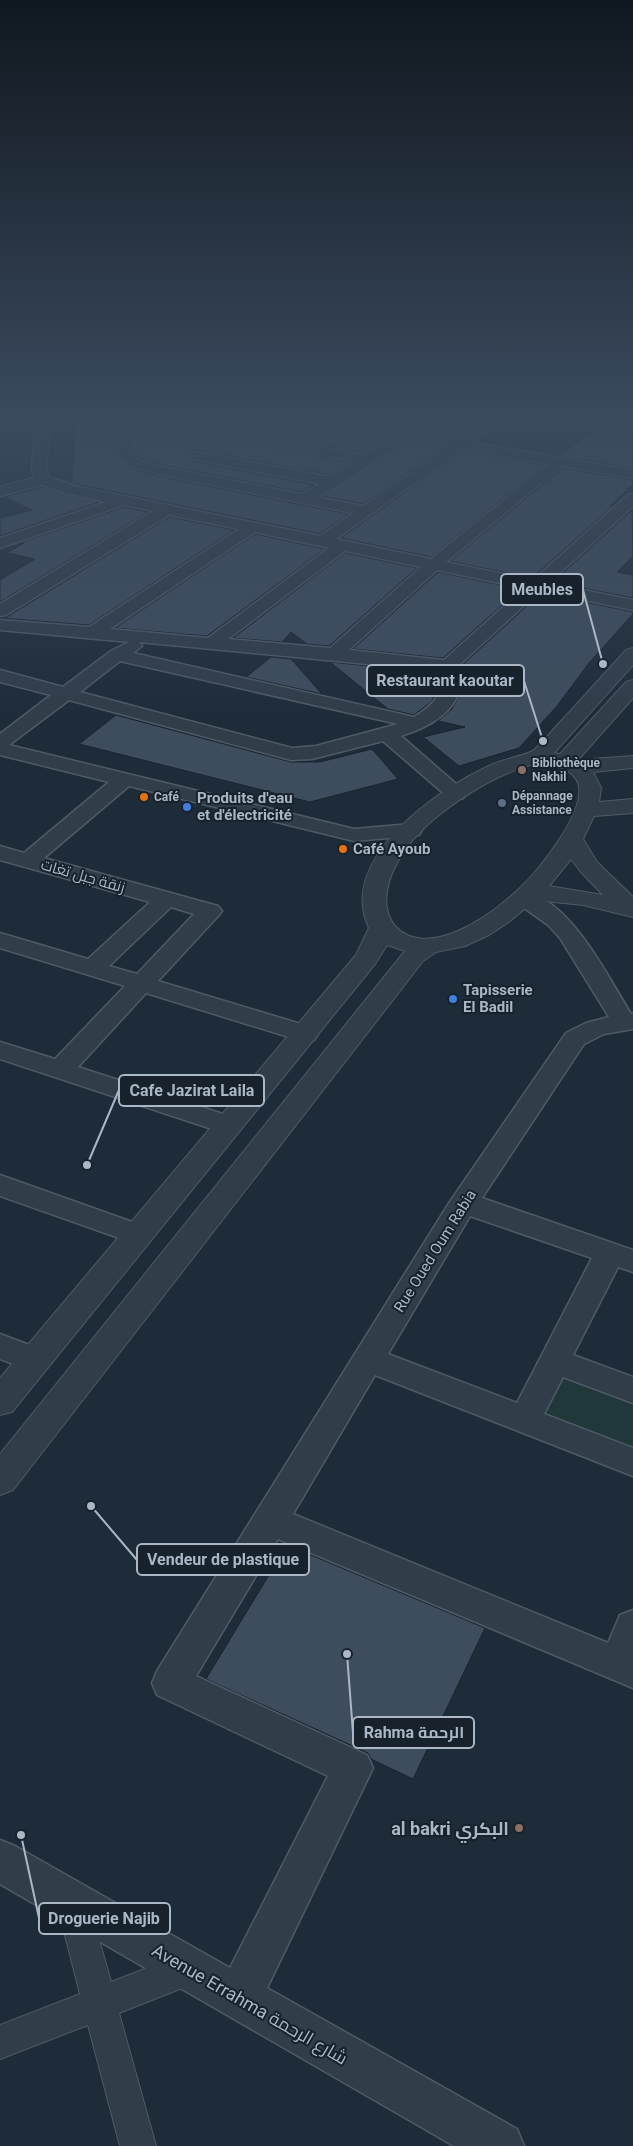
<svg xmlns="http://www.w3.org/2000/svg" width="633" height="2146" font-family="Roboto,Cairo,sans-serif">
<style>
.green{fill:#20383a}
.building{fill:#3e4d5e;stroke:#192430}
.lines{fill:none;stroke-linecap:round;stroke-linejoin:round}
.pedestrian-casing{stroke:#4f5a67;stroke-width:2}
.minor-casing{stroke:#4f5a67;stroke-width:3}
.tertiary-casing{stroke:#4f5a67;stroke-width:2}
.pedestrian{fill:#313d49;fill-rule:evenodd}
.minor{fill:#313d49;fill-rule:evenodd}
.tertiary{fill:#313d49;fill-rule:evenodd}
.education-dot{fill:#8d6e63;stroke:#17222d;stroke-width:2}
.food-dot{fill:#e8710a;stroke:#17222d;stroke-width:2}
.service-dot{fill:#5c6f8a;stroke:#17222d;stroke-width:2}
.shop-dot{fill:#3f7fe0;stroke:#17222d;stroke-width:2}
.labels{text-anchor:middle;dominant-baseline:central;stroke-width:4;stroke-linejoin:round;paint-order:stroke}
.far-poi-label{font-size:12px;font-weight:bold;fill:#abb7c6;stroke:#17222d;text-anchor:start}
.poi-label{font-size:15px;font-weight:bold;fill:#abb7c6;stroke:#17222d;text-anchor:start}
.street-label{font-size:15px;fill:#abb7c6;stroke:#17222d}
.near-poi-label{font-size:18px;font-weight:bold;fill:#abb7c6;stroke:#17222d;text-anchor:end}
.near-street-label{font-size:18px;fill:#abb7c6;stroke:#17222d}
.leader{fill:none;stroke:#abb7c6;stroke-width:2}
.callout-dot{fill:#abb7c6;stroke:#17222d;stroke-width:2}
.callout{fill:#17222d;stroke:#abb7c6;stroke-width:2}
.callout-label{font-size:16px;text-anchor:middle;font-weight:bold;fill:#abb7c6}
</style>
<rect width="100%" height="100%" fill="#1e2b39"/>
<path class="green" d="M 554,1361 L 633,1390 L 633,1462 L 525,1419 Z"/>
<path class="building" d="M 75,421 L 106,421 L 113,453 L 128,468 L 167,478 L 348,514 L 320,534 L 76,484 L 72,483 L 73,459 L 75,459 L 74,455 Z
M 123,421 L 311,421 L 320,427 L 386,438 L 365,453 L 234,429 L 225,434 L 234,441 L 350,462 L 331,475 L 197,450 L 192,451 L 188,455 L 192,461 L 314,485 L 301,492 L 168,466 L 139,458 L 131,450 Z
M 351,421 L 483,421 L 458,438 L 419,432 L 417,427 L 410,425 L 401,429 Z
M 605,421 L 633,425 L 633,468 L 560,456 Z
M 406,442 L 443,448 L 364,504 L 323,496 Z
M 463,451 L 544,465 L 431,557 L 341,538 Z
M 563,468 L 633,480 L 633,484 L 610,506 L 613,506 L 532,578 L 450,561 Z
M 42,487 L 99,502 L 0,536 L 0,518 L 32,510 L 4,497 Z
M 124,507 L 148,512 L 0,602 L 0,580 L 35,559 L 7,553 L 24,543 L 22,542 Z
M 632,510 L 633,556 L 617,572 L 633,575 L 633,598 L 553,582 Z
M 169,517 L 234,530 L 89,625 L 0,618 L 7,617 Z
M 255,534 L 325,549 L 207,636 L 115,628 Z
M 345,553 L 417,568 L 329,646 L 307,644 L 291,632 L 282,642 L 233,638 Z
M 438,572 L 520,589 L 443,658 L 353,649 Z
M 541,593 L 633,612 L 633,614 L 589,663 L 557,706 L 519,748 L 459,766 L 423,737 L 465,727 L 438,721 L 452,709 L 461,692 L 462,682 L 459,668 Z
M 271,657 L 291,659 L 322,694 L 246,677 Z
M 330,662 L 437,673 L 437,692 L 431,702 L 414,715 L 388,709 Z
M 116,715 L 291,762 L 320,762 L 372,749 L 398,779 L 310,802 L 79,744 Z
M 287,1545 L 485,1628 L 413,1779 L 371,1759 L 368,1753 L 206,1679 Z"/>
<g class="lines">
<g class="pedestrian-casing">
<path id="pedestrian" d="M 73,1888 L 84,1893 L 89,1904 L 111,1982 L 188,1952 L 200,1957 L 205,1969 L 200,1981 L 119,2013 L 156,2146 L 120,2146 L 88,2025 L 0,2059 L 0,2025 L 80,1994 L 57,1904 L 62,1893 Z"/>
</g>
<g class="minor-casing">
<path id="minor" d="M 36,421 L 50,421 L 46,469 L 49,477 L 75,486 L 320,536 L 353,513 L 167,476 L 128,466 L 115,453 L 108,421 L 121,421 L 129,451 L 138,460 L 168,468 L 301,494 L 320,484 L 197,460 L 192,459 L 190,456 L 192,453 L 197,452 L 331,477 L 355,461 L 234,439 L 227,435 L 234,431 L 365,455 L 391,437 L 320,425 L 313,421 L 342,421 L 401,431 L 410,427 L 415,428 L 417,431 L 415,433 L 458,440 L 486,421 L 500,421 L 499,424 L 472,443 L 633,470 L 633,478 L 562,466 L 446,562 L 533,580 L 628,495 L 633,494 L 633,506 L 549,583 L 633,600 L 633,610 L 540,591 L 457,667 C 459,675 461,683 459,691 C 452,716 423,729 401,736 L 463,790 L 466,794 L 463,798 L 456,800 L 449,798 L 383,741 L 312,759 L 291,760 L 69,700 L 9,745 L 354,829 L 411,824 L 419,825 L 422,830 L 419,835 L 411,836 L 354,841 L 129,786 L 44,858 L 218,906 L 222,911 L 218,916 L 158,981 L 314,1028 L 318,1034 L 314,1040 L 305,1042 L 146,993 L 78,1067 L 238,1119 L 242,1125 L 238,1131 L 228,1134 L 218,1131 L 0,1059 L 0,1042 L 55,1059 L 125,986 L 0,948 L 0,933 L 88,959 L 150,902 L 0,860 L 0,846 L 24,853 L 109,782 L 0,755 L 0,734 L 51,695 L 0,682 L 0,670 L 63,687 L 111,651 L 129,642 L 0,630 L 0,620 L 89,627 L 239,529 L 169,515 L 6,615 L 0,616 L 0,604 L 153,511 L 124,505 L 0,548 L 0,538 L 106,502 L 66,493 L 42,485 L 0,496 L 0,487 L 34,478 L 32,469 ZM 406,440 L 448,447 L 364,506 L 318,497 L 339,485 ZM 463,449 L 548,464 L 431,559 L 336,539 ZM 255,532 L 329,548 L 208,638 L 110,629 ZM 345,551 L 421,567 L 330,648 L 228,639 ZM 437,570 L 524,588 L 444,660 L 349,650 ZM 139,642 L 439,671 C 443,695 435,704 414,717 L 133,653 L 142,646 ZM 120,661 L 398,724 L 316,746 L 292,748 L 80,692 ZM 171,907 L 194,914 L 137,974 L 109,966 Z
M 525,891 C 572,903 607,975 631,1014 L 633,1013 L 633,1029 L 604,1034 L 584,1044 L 482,1198 L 633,1250 L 633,1272 L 618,1267 L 573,1355 L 633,1377 L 633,1403 L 563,1377 L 544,1414 L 633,1448 L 633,1476 L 375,1375 L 293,1514 L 608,1643 L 620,1615 L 633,1610 L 633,1688 L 278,1539 L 196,1676 L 367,1755 L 373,1768 L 267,1988 L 517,2129 L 524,2146 L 454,2146 L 0,1884 L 0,1840 L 15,1846 L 230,1968 L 328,1776 L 157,1695 L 152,1683 L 157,1671 L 449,1203 L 566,1033 L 586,1023 L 609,1017 L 560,938 L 548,925 L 517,903 L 514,898 L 517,893 ZM 470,1216 L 592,1258 L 517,1403 L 388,1354 Z
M 0,1175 L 149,1228 L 154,1235 L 149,1242 L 139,1245 L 0,1196 Z
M 0,1334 L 45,1351 L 50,1360 L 45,1369 L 34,1372 L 0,1359 Z"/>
</g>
<g class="tertiary-casing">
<path id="tertiary" d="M 633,648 L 633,665 L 554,753 L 560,754 L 626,682 L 633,680 L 633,698 L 578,760 L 633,756 L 633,768 L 593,772 L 601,788 L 599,802 L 633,799 L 633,813 L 594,816 L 583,839 L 597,862 L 633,897 L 633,917 L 583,905 L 535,900 L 510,921 L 489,935 L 465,946 L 436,952 L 423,961 L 13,1490 L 0,1495 L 0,1454 L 405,951 L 387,945 L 375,964 L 12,1412 L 0,1415 L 0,1378 L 356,955 L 369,928 C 336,859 438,789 491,765 C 500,760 528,755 534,750 C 545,740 554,728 565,717 C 585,695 606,672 626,650 ZM 539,763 C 552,765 568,767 576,779 C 593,804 538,872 520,888 C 502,905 481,921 458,931 C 401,956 368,916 397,863 C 420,819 492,773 539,763 ZM 571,859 L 581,872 L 603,895 L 549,886 Z"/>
</g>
<use href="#pedestrian" class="pedestrian"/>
<use href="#minor" class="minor"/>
<use href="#tertiary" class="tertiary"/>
</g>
<linearGradient id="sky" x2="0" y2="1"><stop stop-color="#10181f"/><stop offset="0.58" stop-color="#3b4a5f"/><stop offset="1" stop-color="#3b4a5f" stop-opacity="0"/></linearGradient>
<rect width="633" height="721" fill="url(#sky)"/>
<g class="education-dot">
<circle cx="522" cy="770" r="5"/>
<circle cx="519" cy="1828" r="5"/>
</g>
<g class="food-dot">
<circle cx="144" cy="797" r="5"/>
<circle cx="343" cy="849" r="5"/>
</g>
<circle class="service-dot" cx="502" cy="803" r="5"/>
<g class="shop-dot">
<circle cx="187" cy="807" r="5"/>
<circle cx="453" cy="999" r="5"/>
</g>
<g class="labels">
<g class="far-poi-label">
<text x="532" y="763">Bibliothèque<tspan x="532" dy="14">Nakhil</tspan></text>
<text x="512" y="796">Dépannage<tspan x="512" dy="14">Assistance</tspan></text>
<text x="154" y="797">Café</text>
</g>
<g class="poi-label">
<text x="197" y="798">Produits d'eau<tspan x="197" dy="17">et d'électricité</tspan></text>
<text x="353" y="849">Café Ayoub</text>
<text x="463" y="990">Tapisserie<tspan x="463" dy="17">El Badil</tspan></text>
</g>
<g class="street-label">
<text transform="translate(83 876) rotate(16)">زنقة جبل تغات</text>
<text transform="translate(435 1251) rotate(-58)">Rue Oued Oum Rabia</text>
</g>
<g class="near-poi-label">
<text x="509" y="1828">al bakri البكري</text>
</g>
<g class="near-street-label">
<text transform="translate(250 2004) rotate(30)">Avenue Errahma شارع الرحمة</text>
</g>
</g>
<path class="leader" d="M603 664L583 590M543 741L524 681M87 1165L119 1090M91 1506L137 1560M347 1654L353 1733M21 1835L39 1918"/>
<g class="callout-dot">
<circle cx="603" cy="664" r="5"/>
<circle cx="543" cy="741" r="5"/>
<circle cx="87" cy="1165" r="5"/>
<circle cx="91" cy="1506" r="5"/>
<circle cx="347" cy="1654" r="5"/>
<circle cx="21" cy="1835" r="5"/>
</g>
<g class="callout">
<rect x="501" y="574" width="82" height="31" rx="5"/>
<rect x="367" y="665" width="157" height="31" rx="5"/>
<rect x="119" y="1075" width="145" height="31" rx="5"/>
<rect x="137" y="1544" width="172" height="31" rx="5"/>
<rect x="353" y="1717" width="121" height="31" rx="5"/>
<rect x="39" y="1903" width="131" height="31" rx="5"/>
</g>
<g class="callout-label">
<text x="542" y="595">Meubles</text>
<text x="445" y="686">Restaurant kaoutar</text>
<text x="192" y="1096">Cafe Jazirat Laila</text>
<text x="223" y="1565">Vendeur de plastique</text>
<text x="414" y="1738">Rahma الرحمة</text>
<text x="104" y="1924">Droguerie Najib</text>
</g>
</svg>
